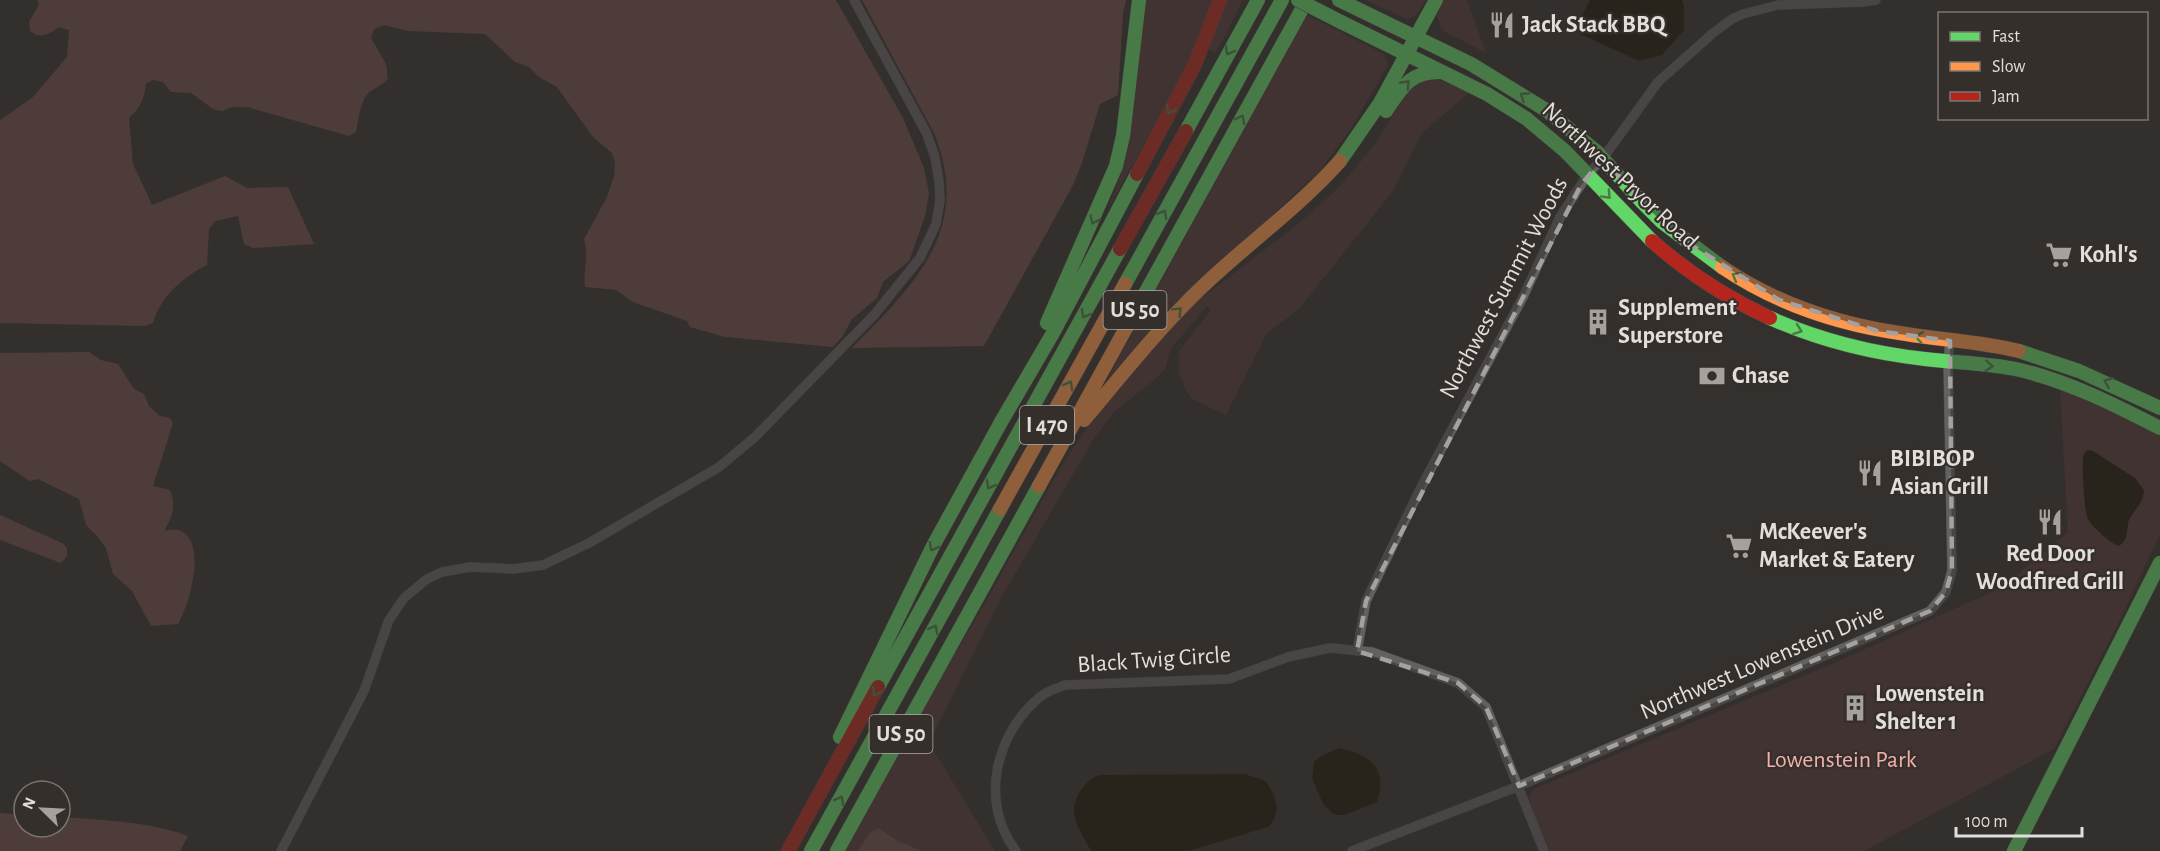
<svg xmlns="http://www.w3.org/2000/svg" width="2160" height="851" font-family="'Alegreya Sans',sans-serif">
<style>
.green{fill:#523937}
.forest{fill:#6d4d4a}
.water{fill:#1e1805}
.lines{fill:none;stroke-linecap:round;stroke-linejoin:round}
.street-casing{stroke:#4f4c49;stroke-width:10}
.fast-casing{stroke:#4f4c49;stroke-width:15}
.slow-casing{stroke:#4f4c49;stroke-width:15}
.jam-casing{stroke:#4f4c49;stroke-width:15}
.street{stroke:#63615f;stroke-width:9}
.fast{stroke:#63d668;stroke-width:14}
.slow{stroke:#ff974d;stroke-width:14}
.jam{stroke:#b3261e;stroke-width:14}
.fast-bridge-casing{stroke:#4f4c49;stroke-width:15;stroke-linecap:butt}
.fast-bridge{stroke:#63d668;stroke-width:14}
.oneway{stroke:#4a7a46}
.marked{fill:none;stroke:#a5a19f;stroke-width:4.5;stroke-dasharray:12 8;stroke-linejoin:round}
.labels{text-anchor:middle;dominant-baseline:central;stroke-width:4.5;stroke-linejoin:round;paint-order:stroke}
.shield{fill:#352f2b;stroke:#aeaaa7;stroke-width:1.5}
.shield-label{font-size:22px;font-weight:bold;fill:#e2dedc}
.poi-label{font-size:24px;font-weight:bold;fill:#e2dedc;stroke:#352f2b;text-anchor:start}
.street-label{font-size:24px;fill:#e2dedc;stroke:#352f2b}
.park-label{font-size:24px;fill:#f2afab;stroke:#352f2b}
</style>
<rect width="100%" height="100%" fill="#33302d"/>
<path class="green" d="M 1145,0 L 1215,0 L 1189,62 L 1108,209 L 1119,180 Z
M 1226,0 L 1243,0 L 1216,53 L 1207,49 Z
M 1365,0 L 1426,0 L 1415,16 L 1407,19 Z
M 1444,0 L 1467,0 L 1486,53 L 1445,32 L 1444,29 L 1442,31 L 1437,16 Z
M 1307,15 L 1384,54 L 1388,65 L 1350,130 L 1321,169 L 1175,307 L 1106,381 Z
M 1431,77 L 1470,92 L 1422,133 L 1393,191 L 1299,309 L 1267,333 L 1226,415 L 1192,399 L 1186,391 L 1179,372 L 1179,351 L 1211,310 L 1207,306 L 1170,350 L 1165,369 L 1159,376 L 1115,411 L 1094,438 L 1001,598 L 929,743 L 995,851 L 923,851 L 898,841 L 879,828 L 870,832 L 858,851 L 844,851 L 940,678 L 976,619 L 1062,465 L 1097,413 L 1133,366 L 1199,300 L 1293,228 L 1333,193 L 1355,169 L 1376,142 L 1411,86 Z
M 2060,388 L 2089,399 L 2160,434 L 2160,534 L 2119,622 L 2054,749 L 1864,851 L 1549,851 L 1529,801 L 1530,794 L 1534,789 L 1832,664 L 2003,587 L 2068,532 Z"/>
<path class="forest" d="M 37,0 L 836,0 L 903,118 L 924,168 L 929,193 L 925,216 L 909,261 L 883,282 L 877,298 L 852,319 L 842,337 L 833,347 L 725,337 L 690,327 L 687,321 L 633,302 L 616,290 L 585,287 C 583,270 589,257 584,239 L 607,197 L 614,176 L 615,162 L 612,153 L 593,137 L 557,87 L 539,77 L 529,67 L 515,62 L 485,34 L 408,31 L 384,25 L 374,29 L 371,38 L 386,64 L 388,79 C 382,85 379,86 372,90 C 360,97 359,119 356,132 L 349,136 L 247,107 L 232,107 L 222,111 L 213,109 L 191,93 L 171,92 L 163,82 L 153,80 L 146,84 C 144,100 140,108 129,118 L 133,164 L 152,205 L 225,176 L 247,188 L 288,187 L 314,244 L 253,248 L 244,244 L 238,216 L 215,221 L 209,229 L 207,265 C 183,277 160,297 153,323 L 145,326 L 0,323 L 0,120 L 33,97 L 67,57 L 69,30 L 59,27 C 48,34 41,40 30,31 L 29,22 L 39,5 Z
M 862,0 L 1126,0 L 1123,14 L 1118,95 L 1100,104 L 1082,163 L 1073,185 L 984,346 L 852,348 C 915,284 973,229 934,133 Z
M 89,352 L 101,360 L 118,364 L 134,389 L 144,394 L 149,406 L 160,416 L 170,418 L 173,423 L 153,486 L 170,490 C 176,506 173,516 164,531 C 168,530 174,529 178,530 C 209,539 189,606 178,624 L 151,626 L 132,591 L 113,574 L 106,548 L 97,536 L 86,525 L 79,499 L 38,479 L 30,481 L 0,461 L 0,353 Z
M 0,515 L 62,543 L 67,548 L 67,556 L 61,563 L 0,540 Z
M 0,813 L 24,815 L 24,827 L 60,827 L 60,817 C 103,820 147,821 188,836 L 180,851 L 0,851 Z
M 879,828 L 898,841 L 923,851 L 858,851 L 870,832 Z"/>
<path class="water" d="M 1590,0 L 1682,0 L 1684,7 L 1684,30 L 1662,55 L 1639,61 L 1580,34 L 1576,30 L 1577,25 Z
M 2088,450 L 2093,451 L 2135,478 L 2144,490 C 2144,502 2134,510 2129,520 C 2126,530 2129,540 2119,546 C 2112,545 2091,526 2088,519 C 2084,513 2082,466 2083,458 C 2084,453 2085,453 2088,450 Z
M 1339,748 C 1371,755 1388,768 1377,802 L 1345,815 L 1337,815 L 1332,813 L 1323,804 L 1312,778 L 1314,762 L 1321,756 Z
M 1245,774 L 1266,781 C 1276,797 1283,812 1268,827 L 1189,851 L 1091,851 C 1081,832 1067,816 1078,795 C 1083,786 1089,779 1099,775 Z"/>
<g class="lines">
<g class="street-casing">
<path id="street" d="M 1357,651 L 1366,601 L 1422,485 L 1523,297 L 1560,217 L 1588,174 L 1603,158 L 1658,82 L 1713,33 L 1732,19 L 1743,14 L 1778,5 L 1863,2 L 1876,0
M 281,851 L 364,691 L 389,620 L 404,598 L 427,579 L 442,572 L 470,567 L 513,569 L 543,565 L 589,543 L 719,467 L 755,437 L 874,315 L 920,258 L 936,224 L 940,200 L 939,181 L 935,157 L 926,132 L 854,0
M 1016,851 C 979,803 995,734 1040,697 C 1047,691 1057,688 1065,685 L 1229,679 L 1288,657 L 1330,648 L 1372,652 L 1458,683 L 1486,707 L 1544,851
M 1352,851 L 1519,786 L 1930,611 L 1946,592 L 1952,570 L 1948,362 L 1950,341"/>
</g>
<g class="fast-casing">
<path id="fast" d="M 1339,0 L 1471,64 L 1546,110 L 1597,152 L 1642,202 L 1662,222 L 1722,267
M 1341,22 L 1487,94 L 1527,119 L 1565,151 L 1652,241
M 1386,111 C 1402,87 1410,71 1442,72
M 1186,131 L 1258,0
M 1340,161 L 1380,103 L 1436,0
M 1125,284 L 1282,0
M 1770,318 C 1819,340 1871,353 1925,359 C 1957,363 1989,363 2020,370 C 2070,382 2115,405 2160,428
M 1131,319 L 1307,0
M 1047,323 L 1116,166 L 1123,136 L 1139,0
M 2019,351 L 2079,371 L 2160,408
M 878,687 L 1120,249
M 840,737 L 933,546 L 1001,422 L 1053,333 L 1137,174
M 811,851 L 1000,509
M 837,851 L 1039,486
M 2014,851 L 2160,563"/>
</g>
<g class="slow-casing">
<path id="slow" d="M 1722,267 C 1778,305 1840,325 1906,334 C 1943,340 1982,342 2019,351
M 1084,420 C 1122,375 1159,328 1202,287 C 1247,244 1298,208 1340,161
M 1039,486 L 1131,319
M 1000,509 L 1125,284"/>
</g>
<g class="jam-casing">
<path id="jam" d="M 1137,174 L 1195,64 L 1220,0
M 1652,241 C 1688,273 1727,298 1770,318
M 1120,249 L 1186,131
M 788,851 L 878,687"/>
</g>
<use href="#street" class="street"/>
<use href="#fast" class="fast"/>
<use href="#slow" class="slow"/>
<use href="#jam" class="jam"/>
<g class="fast-bridge-casing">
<path id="fast-bridge" d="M 1298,0 L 1341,22"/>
</g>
<use href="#fast-bridge" class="fast-bridge"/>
</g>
<defs><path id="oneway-chevron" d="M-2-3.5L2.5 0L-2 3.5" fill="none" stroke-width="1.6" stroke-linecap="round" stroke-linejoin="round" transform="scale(1.5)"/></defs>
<g class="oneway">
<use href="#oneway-chevron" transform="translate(1229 51) rotate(119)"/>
<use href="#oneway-chevron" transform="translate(1406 84) rotate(-48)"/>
<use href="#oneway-chevron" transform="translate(1524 96) rotate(-146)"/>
<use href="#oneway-chevron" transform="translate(1170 110) rotate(118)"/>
<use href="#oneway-chevron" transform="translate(1241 119) rotate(-61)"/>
<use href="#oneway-chevron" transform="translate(1607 195) rotate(47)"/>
<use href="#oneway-chevron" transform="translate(1163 214) rotate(-61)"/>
<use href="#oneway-chevron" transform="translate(1094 220) rotate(115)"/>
<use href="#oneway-chevron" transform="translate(1736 276) rotate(-150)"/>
<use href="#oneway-chevron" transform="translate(1178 311) rotate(-45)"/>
<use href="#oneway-chevron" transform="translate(1085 314) rotate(119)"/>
<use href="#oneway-chevron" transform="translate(1798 330) rotate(20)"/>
<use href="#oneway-chevron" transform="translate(1919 337) rotate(-172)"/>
<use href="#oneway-chevron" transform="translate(1989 366) rotate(5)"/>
<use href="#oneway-chevron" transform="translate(2108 382) rotate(-158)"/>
<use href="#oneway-chevron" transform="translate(1069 385) rotate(-61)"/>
<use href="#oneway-chevron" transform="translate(990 485) rotate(119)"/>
<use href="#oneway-chevron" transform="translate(933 547) rotate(118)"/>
<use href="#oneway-chevron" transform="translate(934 629) rotate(-61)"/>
<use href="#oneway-chevron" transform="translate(876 692) rotate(119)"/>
<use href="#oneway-chevron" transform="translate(840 800) rotate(-61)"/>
</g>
<path d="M0 0H2160V851H0ZM 1603,158 L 1645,206 L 1683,240 L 1779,300 L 1877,331 L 1950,341 L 1952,570 L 1946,592 L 1930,611 L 1519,786 L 1486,707 L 1458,683 L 1357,651 L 1366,601 L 1581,185 Z" fill="#33302d" fill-opacity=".55" fill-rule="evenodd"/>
<path class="marked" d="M 1603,158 L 1645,206 L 1683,240 L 1779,300 L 1877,331 L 1950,341 L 1952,570 L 1946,592 L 1930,611 L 1519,786 L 1486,707 L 1458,683 L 1357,651 L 1366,601 L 1581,185 Z"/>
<defs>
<g id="restaurant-bare" transform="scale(2.07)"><path d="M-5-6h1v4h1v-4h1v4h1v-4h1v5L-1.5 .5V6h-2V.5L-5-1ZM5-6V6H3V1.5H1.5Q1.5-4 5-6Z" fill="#a5a19f" stroke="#352f2b" stroke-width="2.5" paint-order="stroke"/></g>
<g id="supermarket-bare" transform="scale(2.07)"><path d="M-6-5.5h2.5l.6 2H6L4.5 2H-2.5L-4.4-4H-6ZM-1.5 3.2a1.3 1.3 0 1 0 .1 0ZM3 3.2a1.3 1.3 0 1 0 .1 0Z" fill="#a5a19f" stroke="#352f2b" stroke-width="2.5" paint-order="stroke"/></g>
<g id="building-bare" transform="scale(2.07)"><path d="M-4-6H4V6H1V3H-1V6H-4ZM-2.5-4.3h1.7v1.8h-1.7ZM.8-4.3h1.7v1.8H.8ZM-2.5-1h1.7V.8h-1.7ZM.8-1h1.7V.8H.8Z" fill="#a5a19f" stroke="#352f2b" stroke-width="2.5" paint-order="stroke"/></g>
<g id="bank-bare" transform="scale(2.07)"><path d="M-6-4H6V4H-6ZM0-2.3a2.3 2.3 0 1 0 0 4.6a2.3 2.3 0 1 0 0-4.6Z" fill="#a5a19f" stroke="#352f2b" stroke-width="2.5" paint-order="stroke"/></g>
</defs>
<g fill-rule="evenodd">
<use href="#restaurant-bare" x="1502" y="25"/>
<use href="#supermarket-bare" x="2059" y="255"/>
<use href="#building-bare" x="1598" y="322"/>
<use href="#bank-bare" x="1712" y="376"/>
<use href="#restaurant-bare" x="1870" y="473"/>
<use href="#restaurant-bare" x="2050" y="522"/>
<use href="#supermarket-bare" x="1739" y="546"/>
<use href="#building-bare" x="1855" y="708"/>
</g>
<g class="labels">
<g class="shield">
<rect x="1103.5" y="291" width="63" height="38" rx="4.5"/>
<rect x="1020" y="406" width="54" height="38" rx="4.5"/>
<rect x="869.5" y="715" width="63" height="38" rx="4.5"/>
</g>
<g class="shield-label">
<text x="1135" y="310">US 50</text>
<text x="1047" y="425">I 470</text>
<text x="901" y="734">US 50</text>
</g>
<g class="poi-label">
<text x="1522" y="25">Jack Stack BBQ</text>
<text x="2079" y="255">Kohl's</text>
<text x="1618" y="308">Supplement<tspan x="1618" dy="28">Superstore</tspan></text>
<text x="1732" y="376">Chase</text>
<text x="1890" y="459">BIBIBOP<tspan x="1890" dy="28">Asian Grill</tspan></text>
<text x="1759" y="532">McKeever's<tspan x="1759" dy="28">Market &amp; Eatery</tspan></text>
<text x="2050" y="554" text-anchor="middle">Red Door<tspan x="2050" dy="28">Woodfired Grill</tspan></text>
<text x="1875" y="694">Lowenstein<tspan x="1875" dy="28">Shelter 1</tspan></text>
</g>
<g class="street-label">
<text transform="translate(1620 176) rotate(43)">Northwest Pryor Road</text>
<text transform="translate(1504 288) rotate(-62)">Northwest Summit Woods</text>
<text transform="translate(1154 660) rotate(-4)">Black Twig Circle</text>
<text transform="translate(1762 662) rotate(-23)">Northwest Lowenstein Drive</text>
</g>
<g class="park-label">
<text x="1841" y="760">Lowenstein Park</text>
</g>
</g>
<rect x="1938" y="12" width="210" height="108" fill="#352f2b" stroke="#7a7572" stroke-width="1.5"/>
<rect x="1950" y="32" width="30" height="9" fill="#63d668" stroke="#7a7572" stroke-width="1.5"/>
<text x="1992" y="42" font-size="18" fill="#e2dedc">Fast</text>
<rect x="1950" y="62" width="30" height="9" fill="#ff974d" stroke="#7a7572" stroke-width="1.5"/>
<text x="1992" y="72" font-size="18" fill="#e2dedc">Slow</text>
<rect x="1950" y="92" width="30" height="9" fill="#b3261e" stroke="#7a7572" stroke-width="1.5"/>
<text x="1992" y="102" font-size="18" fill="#e2dedc">Jam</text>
<g transform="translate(42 809) rotate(294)"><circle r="28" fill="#352f2b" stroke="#7a7572" stroke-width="1.5"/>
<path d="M0-4.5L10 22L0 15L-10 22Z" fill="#a5a19f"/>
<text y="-9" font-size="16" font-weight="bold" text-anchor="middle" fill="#e2dedc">N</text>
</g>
<path d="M1956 827v9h126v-9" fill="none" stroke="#e2dedc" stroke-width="3"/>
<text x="1965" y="827" font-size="18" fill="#e2dedc" stroke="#352f2b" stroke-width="4.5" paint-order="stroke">100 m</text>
</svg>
